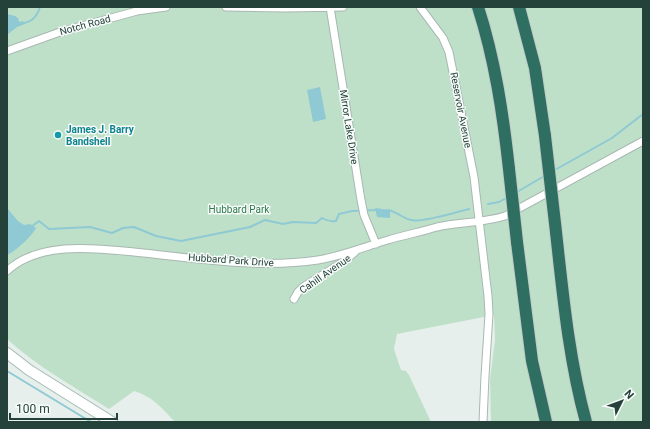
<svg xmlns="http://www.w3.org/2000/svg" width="650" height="429" font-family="Roboto,sans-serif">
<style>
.green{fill:#bfe0c8}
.water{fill:#8ec9d4}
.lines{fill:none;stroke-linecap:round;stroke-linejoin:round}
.stream{stroke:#8ec9d4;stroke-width:2}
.minor-casing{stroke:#a8b8b2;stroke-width:9}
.secondary-casing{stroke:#a4bbb3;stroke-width:12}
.motorway-casing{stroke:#c2cac8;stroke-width:14}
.minor{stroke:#fff;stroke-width:7}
.secondary{stroke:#fff;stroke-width:10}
.motorway{stroke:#2f6f62;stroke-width:12}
.motorway-bridge-casing{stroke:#c2cac8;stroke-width:14;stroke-linecap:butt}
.motorway-bridge{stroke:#2f6f62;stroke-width:12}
.culture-dot{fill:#0f9aa8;stroke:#f7fbf9;stroke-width:1.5}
.labels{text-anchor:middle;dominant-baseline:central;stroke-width:3;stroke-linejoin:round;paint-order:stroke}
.street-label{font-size:10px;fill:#24423a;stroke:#f7fbf9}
.culture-label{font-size:10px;font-weight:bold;fill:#0d838f;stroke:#f7fbf9;text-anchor:start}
.park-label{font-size:10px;fill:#2d7a4b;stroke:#f7fbf9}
</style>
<rect width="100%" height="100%" fill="#e6efeb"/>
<path class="green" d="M 7,7 L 643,7 L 643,422 L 491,422 L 490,379 L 495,340 L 494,315 L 397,334 L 394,349 L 401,370 L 406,371 L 409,375 L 431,422 L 175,422 C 163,409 152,396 134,391 L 109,409 C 74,387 38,367 7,339 Z"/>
<path class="water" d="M 7,14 L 15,16 L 19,19 L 18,20 L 20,22 L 22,21 L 24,22 L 25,24 L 17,27 L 7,35 Z
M 320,87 L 326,119 L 313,122 L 307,90 Z
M 7,208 L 18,221 L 24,225 L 30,224 L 36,228 C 33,235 15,252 7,255 Z
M 375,208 L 390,210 L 390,218 L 377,217 Z"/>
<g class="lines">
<path class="stream" d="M 24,23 C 33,21 37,16 40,7
M 553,171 L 612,138 L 643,114
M 517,192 L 546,175
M 488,204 L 499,202 L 508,197
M 388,210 C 398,212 402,218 411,220 C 423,223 456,212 469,209
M 31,227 L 39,221 L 49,229 L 90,227 L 112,233 L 123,228 L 134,227 L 156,236 L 181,241 L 250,227 L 265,220 L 283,224 L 293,222 L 316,223 L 322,218 C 327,221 330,222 336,221 L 339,214 L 352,211 L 378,210
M 7,371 L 91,422"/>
<g class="minor-casing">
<path id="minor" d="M 226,7 L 285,8 L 343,7
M 330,7 L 361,200 L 364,215 L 376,244
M 420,7 L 443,38 L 449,52 L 474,177 L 488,296 L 489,314 L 485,376 L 483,422
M 7,51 L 60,32 L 137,11 L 166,7
M 7,271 C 39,241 94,248 134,252 C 195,258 257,269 318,260 C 342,256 364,247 388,240 C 404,235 421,232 437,227 C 460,222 483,223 505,216 L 643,141
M 294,299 L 298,292 L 303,287 L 343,262 L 355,252"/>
</g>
<g class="secondary-casing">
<path id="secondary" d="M 7,353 L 29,370 L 112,422"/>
</g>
<g class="motorway-casing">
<path id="motorway" d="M 478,7 C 495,60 503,114 509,169
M 519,7 L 535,68 L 545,136
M 556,232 C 563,296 569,360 586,422
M 517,242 L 532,361 L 546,422"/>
</g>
<use href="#minor" class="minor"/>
<use href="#secondary" class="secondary"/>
<use href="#motorway" class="motorway"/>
<g class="motorway-bridge-casing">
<path id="motorway-bridge" d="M 545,136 L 556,232
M 509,169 L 517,242"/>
</g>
<use href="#motorway-bridge" class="motorway-bridge"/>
</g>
<circle class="culture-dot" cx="58" cy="135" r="4"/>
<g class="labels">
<g class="street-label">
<text transform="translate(85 25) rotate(-15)">Notch Road</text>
<text transform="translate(461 110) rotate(79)">Reservoir Avenue</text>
<text transform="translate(349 127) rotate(81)">Mirror Lake Drive</text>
<text transform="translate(231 260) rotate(4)">Hubbard Park Drive</text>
<text transform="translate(325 274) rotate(-35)">Cahill Avenue</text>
</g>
<g class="culture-label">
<text x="66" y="129">James J. Barry<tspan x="66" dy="12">Bandshell</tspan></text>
</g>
<g class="park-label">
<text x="239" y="209">Hubbard Park</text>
</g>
</g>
<rect width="650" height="429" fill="none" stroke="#24423a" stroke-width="16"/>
<g transform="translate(622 401) rotate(48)" stroke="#f7fbf9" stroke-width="3" paint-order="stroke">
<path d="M0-3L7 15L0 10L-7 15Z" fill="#24423a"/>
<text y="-6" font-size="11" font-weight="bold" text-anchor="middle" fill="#24423a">N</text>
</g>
<path d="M10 413v6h107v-6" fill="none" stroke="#24423a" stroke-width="2"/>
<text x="16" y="413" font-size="12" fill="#24423a" stroke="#f7fbf9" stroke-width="3" paint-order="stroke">100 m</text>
</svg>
